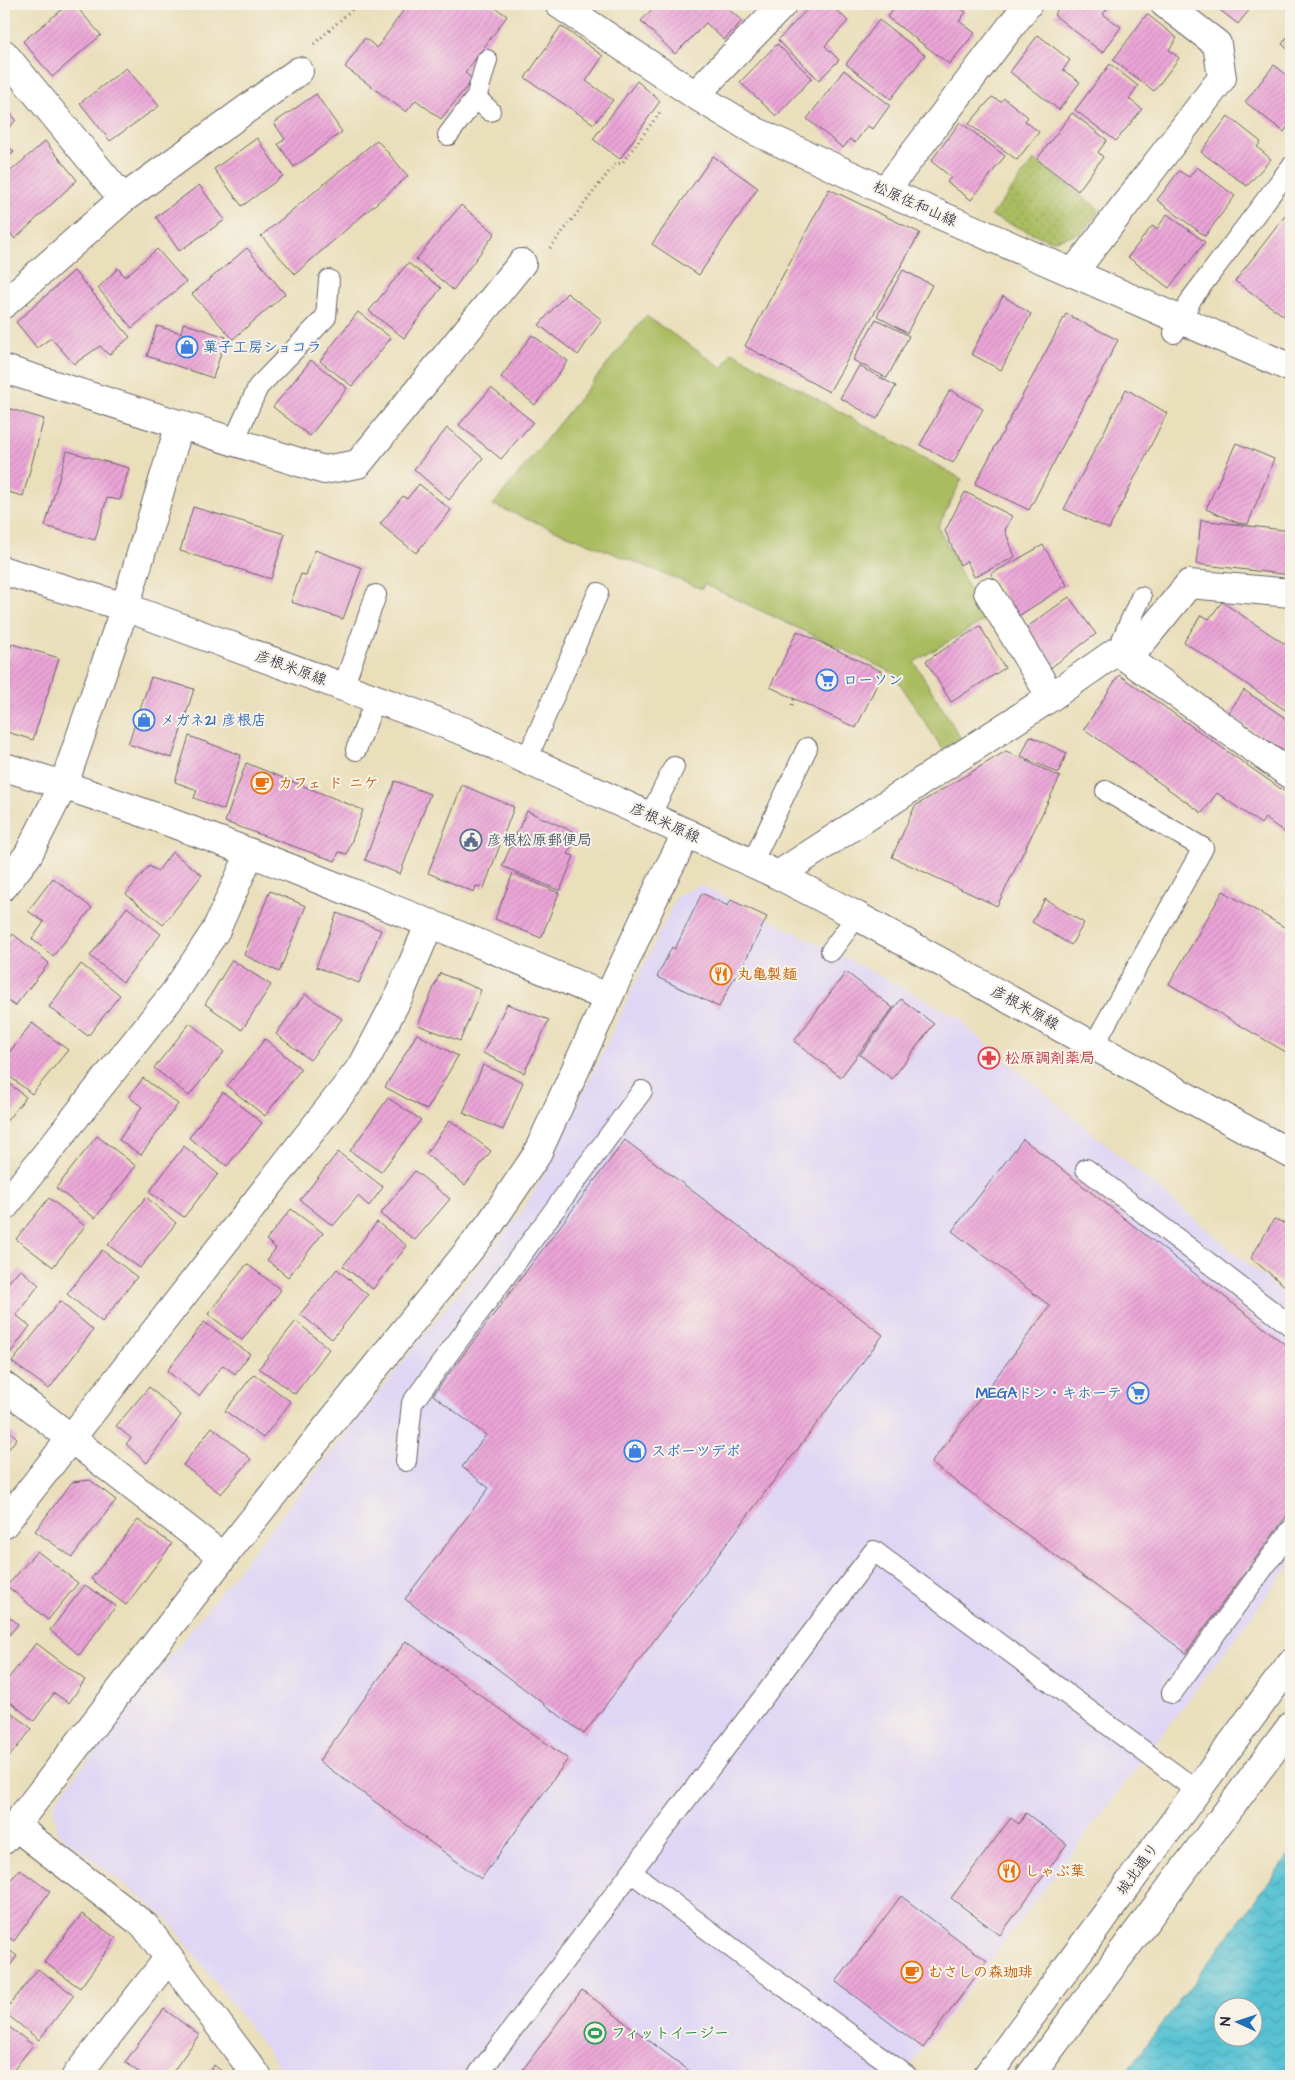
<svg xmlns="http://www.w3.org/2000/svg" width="1295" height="2080" font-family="'Architects Daughter','Klee One',sans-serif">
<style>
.built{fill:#dfd5f5}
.grass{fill:#aabc60;stroke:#666f4e}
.park{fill:url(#park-dots);stroke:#666f4e}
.water{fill:url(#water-waves);stroke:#3d7287;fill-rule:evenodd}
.building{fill:url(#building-hatch)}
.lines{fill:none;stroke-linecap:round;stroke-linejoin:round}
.lane-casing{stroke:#686468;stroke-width:22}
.street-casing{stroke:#686468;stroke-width:30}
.secondary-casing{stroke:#686468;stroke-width:30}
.path{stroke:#686468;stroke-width:3;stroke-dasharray:1 4;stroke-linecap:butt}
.lane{stroke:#fff;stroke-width:20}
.street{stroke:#fff;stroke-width:28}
.secondary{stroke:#fff;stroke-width:28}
.labels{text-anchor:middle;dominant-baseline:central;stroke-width:4;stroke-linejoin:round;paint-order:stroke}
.street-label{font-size:15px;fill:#22223b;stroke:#f7f3e8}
.shop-label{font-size:15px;font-weight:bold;fill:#366cbe;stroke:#f7f3e8;text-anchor:start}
.food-label{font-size:15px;font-weight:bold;fill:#c56008;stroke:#f7f3e8;text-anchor:start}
.service-label{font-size:15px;font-weight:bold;fill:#4e5e75;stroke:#f7f3e8;text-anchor:start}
.health-label{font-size:15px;font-weight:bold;fill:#be3a42;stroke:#f7f3e8;text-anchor:start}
.leisure-label{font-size:15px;font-weight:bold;fill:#27864d;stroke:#f7f3e8;text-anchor:start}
</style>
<defs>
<pattern id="park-dots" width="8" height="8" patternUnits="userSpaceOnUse" patternTransform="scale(1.25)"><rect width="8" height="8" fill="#aabc60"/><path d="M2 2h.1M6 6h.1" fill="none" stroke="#92a154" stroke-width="1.8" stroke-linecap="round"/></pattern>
<pattern id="water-waves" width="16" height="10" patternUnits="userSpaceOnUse" patternTransform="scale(1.25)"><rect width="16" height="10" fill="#58c2d3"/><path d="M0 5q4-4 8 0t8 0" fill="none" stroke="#4ca6b6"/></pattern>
<pattern id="building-hatch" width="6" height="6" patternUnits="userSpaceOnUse" patternTransform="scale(1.25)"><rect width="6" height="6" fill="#eba4d7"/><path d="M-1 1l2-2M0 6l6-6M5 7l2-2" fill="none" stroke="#c98db9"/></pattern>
</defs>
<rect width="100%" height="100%" fill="#f7f3e8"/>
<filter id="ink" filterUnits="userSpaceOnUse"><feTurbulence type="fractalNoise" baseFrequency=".02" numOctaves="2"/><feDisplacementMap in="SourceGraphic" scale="10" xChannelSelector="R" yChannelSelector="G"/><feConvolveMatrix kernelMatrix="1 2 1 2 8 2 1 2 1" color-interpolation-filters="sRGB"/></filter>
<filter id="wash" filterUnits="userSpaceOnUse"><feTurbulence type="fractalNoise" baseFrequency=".0096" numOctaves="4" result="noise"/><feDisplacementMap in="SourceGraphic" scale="20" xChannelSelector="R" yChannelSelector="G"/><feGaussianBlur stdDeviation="1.12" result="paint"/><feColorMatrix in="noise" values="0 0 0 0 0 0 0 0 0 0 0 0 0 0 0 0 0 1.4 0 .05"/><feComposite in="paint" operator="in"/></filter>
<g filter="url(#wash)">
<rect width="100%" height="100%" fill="#eadfbb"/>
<path class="built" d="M 701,885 L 850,960 L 960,1018 L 970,1030 L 1291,1300 L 1291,1564 L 903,2076 L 286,2076 L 167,1918 L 57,1832 L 54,1803 L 523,1210 L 545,1173 L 677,896 Z"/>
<path class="grass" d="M 646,316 L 723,368 L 732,352 L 962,479 L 938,527 L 985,620 L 914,662 L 965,745 L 945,753 L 893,673 L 704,584 L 702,589 L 493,505 Z"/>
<path class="park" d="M 1034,160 L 1100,210 L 1082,233 L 1051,241 L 991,216 Z"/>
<path class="water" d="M 1291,1853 L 1291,2076 L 1123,2076 ZM 1222,2008 L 1252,2008 L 1252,2038 L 1222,2038 Z"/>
<g id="blocks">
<path class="building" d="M 69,4 L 74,4 L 101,35 L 52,77 L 23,41 Z
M 408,4 L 490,4 L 507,16 L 465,73 L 473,79 L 441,119 L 416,100 L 406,112 L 345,67 L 365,38 L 377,48 Z
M 657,4 L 723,4 L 742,21 L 724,40 L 706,23 L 675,54 L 641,21 Z
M 812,4 L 830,4 L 848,21 L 825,46 L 839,60 L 819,80 L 778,40 Z
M 897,4 L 954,4 L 966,12 L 959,21 L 975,33 L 949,64 L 887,17 Z
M 1062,4 L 1111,4 L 1103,14 L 1121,27 L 1103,53 L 1054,15 Z
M 1212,4 L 1254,4 L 1238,24 Z
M 1147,14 L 1177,38 L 1169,50 L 1179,58 L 1154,91 L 1113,60 Z
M 879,20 L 925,55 L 891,99 L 846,64 Z
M 561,26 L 603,56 L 586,81 L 613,100 L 594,124 L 525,78 Z
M 1291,32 L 1291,52 L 1282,44 Z
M 1038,35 L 1070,60 L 1063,70 L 1080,82 L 1059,110 L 1010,72 Z
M 777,44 L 812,78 L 776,116 L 740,82 Z
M 1110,64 L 1138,86 L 1129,99 L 1142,109 L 1116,141 L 1075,110 Z
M 1274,65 L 1291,78 L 1291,122 L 1284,132 L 1245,102 Z
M 126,68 L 159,106 L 110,141 L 80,103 Z
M 844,70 L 890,105 L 873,129 L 867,126 L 855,143 L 850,139 L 843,148 L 807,119 Z
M 637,81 L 660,101 L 620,159 L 593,139 Z
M 316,94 L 342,132 L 294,167 L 278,144 L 285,139 L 274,123 Z
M 992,97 L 1001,102 L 1004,98 L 1028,117 L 1025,121 L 1039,132 L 1017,160 L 969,124 Z
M 4,105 L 16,120 L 4,133 Z
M 1072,113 L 1107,140 L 1098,152 L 1103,157 L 1078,191 L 1037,159 Z
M 1228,116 L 1261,142 L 1257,147 L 1271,159 L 1247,186 L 1201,152 Z
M 960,122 L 1005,156 L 971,200 L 947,182 L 951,177 L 931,161 Z
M 257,138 L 283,176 L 242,206 L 214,169 Z
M 377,140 L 408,176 L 295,274 L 261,236 Z
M 4,141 L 14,152 L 4,162 Z
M 45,141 L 77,180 L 15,239 L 4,226 L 4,177 Z
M 713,156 L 758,188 L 699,275 L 652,244 Z
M 1197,167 L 1235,196 L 1205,236 L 1157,200 L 1179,171 L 1189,177 Z
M 199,185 L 225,220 L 179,251 L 156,217 Z
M 829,189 L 920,233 L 829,392 L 745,346 Z
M 461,205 L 495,233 L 453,290 L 416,259 Z
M 1291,208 L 1291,321 L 1235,281 Z
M 1167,214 L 1205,242 L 1169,288 L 1128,257 L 1152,226 L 1157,229 Z
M 247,248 L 285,294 L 233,339 L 192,294 Z
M 157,249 L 186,282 L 132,328 L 98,288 L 118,268 L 125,277 Z
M 408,263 L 441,288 L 404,338 L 369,311 Z
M 903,270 L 932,285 L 907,333 L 877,316 Z
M 74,271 L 130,337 L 109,355 L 100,346 L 74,364 L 51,338 L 37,348 L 16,322 Z
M 567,293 L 602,320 L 578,355 L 539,325 Z
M 1003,296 L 1031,314 L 1001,370 L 971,354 Z
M 358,312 L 391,338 L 352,386 L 320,361 Z
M 1066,314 L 1118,340 L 1029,510 L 975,484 Z
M 876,319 L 909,336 L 887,378 L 853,360 Z
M 183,323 L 226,337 L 213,378 L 147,356 L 157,326 L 181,333 Z
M 532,335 L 568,361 L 535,405 L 501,377 Z
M 311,360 L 347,388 L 310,436 L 273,407 Z
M 859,366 L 896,386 L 877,419 L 840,398 Z
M 491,388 L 533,422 L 501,459 L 459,425 Z
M 1126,389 L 1167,413 L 1109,529 L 1064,509 Z
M 950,390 L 983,409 L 953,463 L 920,445 Z
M 4,407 L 44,419 L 23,496 L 4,491 Z
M 447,428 L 483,458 L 449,500 L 414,469 Z
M 1236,443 L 1274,459 L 1248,524 L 1238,523 L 1206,509 Z
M 67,451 L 129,468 L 120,500 L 107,498 L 95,540 L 45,526 Z
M 419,484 L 451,510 L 416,553 L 380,524 L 403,496 L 407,499 Z
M 965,492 L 1012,516 L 1005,530 L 1015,557 L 974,577 L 967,561 L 960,565 L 945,531 Z
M 193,507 L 285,534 L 271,579 L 180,551 Z
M 1201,520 L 1291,531 L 1291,575 L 1196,564 Z
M 1043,545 L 1067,585 L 1017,617 L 991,574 Z
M 315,550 L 362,568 L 343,619 L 291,602 L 301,574 L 306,575 Z
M 1069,597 L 1096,634 L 1049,669 L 1023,630 Z
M 1222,602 L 1291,648 L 1291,714 L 1184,642 L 1201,615 L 1209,619 Z
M 980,626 L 1005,668 L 951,702 L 926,661 Z
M 797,631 L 883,672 L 856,728 L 770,687 Z
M 12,644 L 59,658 L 33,740 L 4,731 L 4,669 Z
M 1119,675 L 1291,796 L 1291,837 L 1265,818 L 1261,824 L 1217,793 L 1202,813 L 1084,729 Z
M 151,677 L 194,689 L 172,758 L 128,744 Z
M 1244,690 L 1291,722 L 1291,756 L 1228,714 Z
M 189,736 L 241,755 L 224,810 L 194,798 L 197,790 L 175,782 Z
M 1030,736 L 1067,753 L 1058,773 L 1021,756 Z
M 1006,751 L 1060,777 L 997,906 L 892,857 L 915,806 Z
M 246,763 L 363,810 L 347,854 L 339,852 L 335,861 L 225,822 Z
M 395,781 L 430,794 L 400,874 L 365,860 Z
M 462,785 L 514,807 L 484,888 L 476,886 L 474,892 L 428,873 Z
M 527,811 L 576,833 L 568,854 L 574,856 L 560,891 L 502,866 Z
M 172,852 L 202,875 L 163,925 L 126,894 L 149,866 L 158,871 Z
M 513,873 L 559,893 L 541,938 L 495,919 Z
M 53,878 L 92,908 L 53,956 L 32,939 L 44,922 L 28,911 Z
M 270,891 L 306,906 L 279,972 L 244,955 Z
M 1223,891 L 1291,931 L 1291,1055 L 1169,984 Z
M 702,893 L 728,906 L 731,900 L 767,917 L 737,977 L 735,976 L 719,1007 L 657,977 L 672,947 L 675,949 Z
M 1045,899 L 1084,923 L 1071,945 L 1032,922 Z
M 127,907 L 161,934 L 123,982 L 90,956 Z
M 337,913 L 381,930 L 359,983 L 316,967 Z
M 13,934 L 49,963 L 15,1006 L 4,998 L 4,945 Z
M 232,960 L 271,985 L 242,1030 L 205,1004 Z
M 81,964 L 120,995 L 88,1036 L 49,1007 Z
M 846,972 L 893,1008 L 841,1077 L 794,1041 Z
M 440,973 L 481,990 L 460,1041 L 418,1025 Z
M 305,994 L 342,1019 L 310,1060 L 276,1034 Z
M 901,999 L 934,1024 L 892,1079 L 860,1055 Z
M 507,1004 L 549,1020 L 524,1073 L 483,1053 Z
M 32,1023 L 68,1050 L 32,1094 L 4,1072 L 4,1059 Z
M 190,1023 L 224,1052 L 189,1096 L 154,1068 Z
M 417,1034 L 458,1056 L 427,1110 L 385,1087 Z
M 265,1039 L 301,1069 L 265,1116 L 227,1086 Z
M 483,1065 L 523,1082 L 503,1130 L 463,1113 Z
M 143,1078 L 178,1104 L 141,1155 L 119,1140 L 142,1107 L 129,1097 Z
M 4,1079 L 26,1097 L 4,1124 Z
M 223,1092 L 262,1123 L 227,1166 L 189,1138 Z
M 388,1098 L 421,1120 L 381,1172 L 350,1151 Z
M 450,1120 L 491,1151 L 465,1185 L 426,1154 Z
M 97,1136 L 136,1166 L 95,1218 L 56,1188 Z
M 1023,1139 L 1291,1349 L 1291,1510 L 1186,1653 L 931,1463 L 1050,1306 L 952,1231 Z
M 625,1140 L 883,1335 L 584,1734 L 405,1599 L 489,1488 L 462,1467 L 486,1435 L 433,1395 Z
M 184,1146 L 218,1174 L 184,1217 L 149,1192 Z
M 338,1152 L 383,1187 L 369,1206 L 358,1196 L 333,1226 L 300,1200 Z
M 415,1171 L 450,1199 L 415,1240 L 380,1214 Z
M 146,1197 L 176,1223 L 140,1268 L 108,1245 Z
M 49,1198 L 85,1226 L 53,1267 L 16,1239 Z
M 291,1209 L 323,1233 L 288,1277 L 267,1260 L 276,1248 L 266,1240 Z
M 1274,1219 L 1288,1225 L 1291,1220 L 1291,1291 L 1251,1258 Z
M 377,1222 L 407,1246 L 373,1289 L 343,1266 Z
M 102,1250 L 137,1277 L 102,1322 L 67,1294 Z
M 247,1264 L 281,1290 L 242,1340 L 208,1314 Z
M 20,1269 L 39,1285 L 16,1315 L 30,1326 L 11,1352 L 4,1346 L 4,1282 L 7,1284 Z
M 337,1269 L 368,1295 L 332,1339 L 300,1314 Z
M 60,1301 L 93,1330 L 49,1389 L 12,1362 Z
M 296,1321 L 329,1349 L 295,1394 L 259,1368 Z
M 204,1322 L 250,1354 L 235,1374 L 223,1365 L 199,1396 L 167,1371 Z
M 254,1374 L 291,1402 L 263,1438 L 225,1411 Z
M 149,1387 L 181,1415 L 147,1463 L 126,1444 L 131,1438 L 116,1426 Z
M 4,1426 L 17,1438 L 4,1455 Z
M 212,1427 L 251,1459 L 221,1494 L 183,1465 Z
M 90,1480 L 116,1500 L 72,1557 L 35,1531 L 72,1482 Z
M 138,1520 L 172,1544 L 126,1605 L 91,1579 Z
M 37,1551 L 78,1583 L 48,1620 L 7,1586 Z
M 85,1585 L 116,1606 L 79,1655 L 50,1630 Z
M 4,1612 L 18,1624 L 4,1642 Z
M 406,1641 L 568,1759 L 481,1879 L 319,1761 Z
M 36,1643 L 85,1680 L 69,1703 L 54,1693 L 34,1721 L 4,1697 L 4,1684 Z
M 4,1706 L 32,1729 L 4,1763 Z
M 1026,1813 L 1067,1844 L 1000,1935 L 951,1898 L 1011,1818 L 1019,1824 Z
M 19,1869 L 50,1891 L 14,1941 L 4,1934 L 4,1890 Z
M 901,1896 L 987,1961 L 923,2048 L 836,1982 Z
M 82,1914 L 116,1938 L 80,1988 L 44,1962 Z
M 4,1946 L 17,1956 L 4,1974 Z
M 38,1969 L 74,1995 L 39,2040 L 4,2012 Z
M 582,1990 L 696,2076 L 518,2076 Z
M 164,2009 L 199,2035 L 170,2076 L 144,2076 L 125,2062 Z
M 4,2023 L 33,2045 L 9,2076 L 4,2076 Z
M 214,2065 L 228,2076 L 205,2076 Z"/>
</g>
</g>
<g filter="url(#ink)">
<use href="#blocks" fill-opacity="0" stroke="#686468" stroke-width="1"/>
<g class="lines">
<g class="lane-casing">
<path id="lane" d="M 476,98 L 490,111
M 448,135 L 476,98 L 487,60
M 1174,333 L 1192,298 L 1291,167
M 234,441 L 258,387 L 326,317 L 329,280
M 1117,651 L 1141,597
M 343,687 L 376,595
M 356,750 L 376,698
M 527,759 L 598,593
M 650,816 L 674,767
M 752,863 L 807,748
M 831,951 L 857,916
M 1094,1045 L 1203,848 L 1106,791
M 1086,1169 L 1291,1326
M 406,1461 L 412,1403 L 642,1091
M 1172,1693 L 1291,1530
M 631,1872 L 752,1963 L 907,2076
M 477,2076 L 874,1551 L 1196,1790"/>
</g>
<g class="street-casing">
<path id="street" d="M 559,4 L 695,95 L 755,131 L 885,191 L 1291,368
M 4,54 L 123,199
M 695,95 L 783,4
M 885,191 L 1028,4
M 1073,273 L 1222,78 L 1217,44 L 1165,4
M 4,304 L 123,199 L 299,71
M 4,369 L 324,470 L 358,464 L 522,263
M 988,592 L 1051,697
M 1128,659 L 1189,584 L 1291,593
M 4,767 C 104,796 202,834 300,872 C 403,913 507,953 608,998
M 778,875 L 1051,697 L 1117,651 L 1291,775
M 4,886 L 28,855 L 64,784 L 125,607 L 180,424
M 4,1207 L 175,992 L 216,930 L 250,853
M 4,1386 L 223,1557
M 4,1524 L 363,1065 L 398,998 L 430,923
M 15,1826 L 145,1926 L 257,2076
M 4,1840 L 223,1557 L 490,1224 L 536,1156 L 659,887 L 687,833
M 76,2076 L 168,1959"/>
</g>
<g class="secondary-casing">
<path id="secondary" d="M 4,571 L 125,607 L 466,732 L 778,875 L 857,916 L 1291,1154
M 987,2076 L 1291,1663
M 1030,2076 L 1291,1726"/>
</g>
<path class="path" d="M 314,44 L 358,4
M 550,248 L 615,164 L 622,163 L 661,111
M 792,705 L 794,699"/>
<use href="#lane" class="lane"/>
<use href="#street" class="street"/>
<use href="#secondary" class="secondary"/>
</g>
</g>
<defs>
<g id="shop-ring" transform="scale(1.125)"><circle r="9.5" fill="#f7f3e8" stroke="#3f7fe0" stroke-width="1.5"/><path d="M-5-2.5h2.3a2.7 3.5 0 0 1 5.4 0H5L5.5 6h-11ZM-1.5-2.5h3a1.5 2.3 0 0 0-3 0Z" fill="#3f7fe0"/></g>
<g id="supermarket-ring" transform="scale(1.125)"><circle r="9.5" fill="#f7f3e8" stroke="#3f7fe0" stroke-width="1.5"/><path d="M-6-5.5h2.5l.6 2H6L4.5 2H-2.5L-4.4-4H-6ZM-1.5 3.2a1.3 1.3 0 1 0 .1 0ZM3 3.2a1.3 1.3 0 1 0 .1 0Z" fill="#3f7fe0"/></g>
<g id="cafe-ring" transform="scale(1.125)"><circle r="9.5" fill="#f7f3e8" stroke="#e8710a" stroke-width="1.5"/><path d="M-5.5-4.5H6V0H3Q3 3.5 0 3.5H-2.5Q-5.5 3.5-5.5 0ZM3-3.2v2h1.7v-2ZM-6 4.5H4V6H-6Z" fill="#e8710a"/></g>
<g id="civic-ring" transform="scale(1.125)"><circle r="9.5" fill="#f7f3e8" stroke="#5c6f8a" stroke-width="1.5"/><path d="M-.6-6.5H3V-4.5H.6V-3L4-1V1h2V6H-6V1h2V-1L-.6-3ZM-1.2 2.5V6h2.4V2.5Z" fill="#5c6f8a"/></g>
<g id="restaurant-ring" transform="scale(1.125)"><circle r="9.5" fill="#f7f3e8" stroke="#e8710a" stroke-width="1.5"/><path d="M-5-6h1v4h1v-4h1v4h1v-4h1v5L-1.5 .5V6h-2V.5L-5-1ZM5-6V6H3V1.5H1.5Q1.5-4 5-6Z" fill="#e8710a"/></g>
<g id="pharmacy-ring" transform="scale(1.125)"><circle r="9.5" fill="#f7f3e8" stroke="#e0444e" stroke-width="1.5"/><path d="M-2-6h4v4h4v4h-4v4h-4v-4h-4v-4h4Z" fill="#e0444e"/></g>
<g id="stadium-ring" transform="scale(1.125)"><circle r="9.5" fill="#f7f3e8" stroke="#2e9e5b" stroke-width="1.5"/><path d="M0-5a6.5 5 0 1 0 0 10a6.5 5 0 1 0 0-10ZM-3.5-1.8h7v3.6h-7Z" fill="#2e9e5b"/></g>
</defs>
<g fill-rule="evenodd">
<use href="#shop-ring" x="187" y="347"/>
<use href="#supermarket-ring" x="827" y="680"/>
<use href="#shop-ring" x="144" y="720"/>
<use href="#cafe-ring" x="262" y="783"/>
<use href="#civic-ring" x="471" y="840"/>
<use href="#restaurant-ring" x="721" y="974"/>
<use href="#pharmacy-ring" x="989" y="1058"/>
<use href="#supermarket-ring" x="1138" y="1393"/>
<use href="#shop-ring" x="635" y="1451"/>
<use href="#restaurant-ring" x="1009" y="1871"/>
<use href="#cafe-ring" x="912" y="1972"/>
<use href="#stadium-ring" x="595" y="2033"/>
</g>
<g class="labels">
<g class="street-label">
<text transform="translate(915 204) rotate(24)">松原佐和山線</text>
<text transform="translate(291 668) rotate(20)">彦根米原線</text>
<text transform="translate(665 823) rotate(25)">彦根米原線</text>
<text transform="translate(1025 1008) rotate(29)">彦根米原線</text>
<text transform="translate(1138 1869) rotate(-54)">城北通り</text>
</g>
<g class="shop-label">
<text x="203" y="347">菓子工房ショコラ</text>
<text x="843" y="680">ローソン</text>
<text x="160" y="720">メガネ21 彦根店</text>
<text x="1122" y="1393" text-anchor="end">MEGAドン・キホーテ</text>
<text x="651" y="1451">スポーツデポ</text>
</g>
<g class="food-label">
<text x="278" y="783">カフェ ド ニケ</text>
<text x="737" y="974">丸亀製麺</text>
<text x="1025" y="1871">しゃぶ葉</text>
<text x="928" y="1972">むさしの森珈琲</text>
</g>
<g class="service-label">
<text x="487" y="840">彦根松原郵便局</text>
</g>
<g class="health-label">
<text x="1005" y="1058">松原調剤薬局</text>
</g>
<g class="leisure-label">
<text x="611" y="2033">フィットイージー</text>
</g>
</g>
<rect width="1295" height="2080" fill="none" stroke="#f7f3e8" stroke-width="20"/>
<g transform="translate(1238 2022) rotate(273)"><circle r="24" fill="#f7f3e8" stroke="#a29fa3"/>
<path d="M0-4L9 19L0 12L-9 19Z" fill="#1f6fb2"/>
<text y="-8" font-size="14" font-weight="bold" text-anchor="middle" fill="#22223b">N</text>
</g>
</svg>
